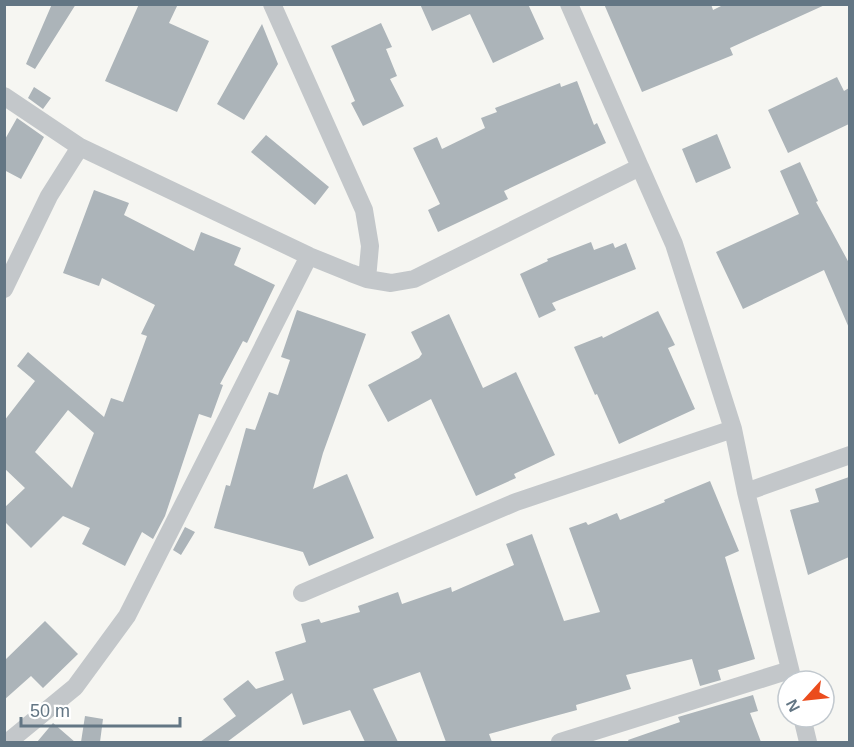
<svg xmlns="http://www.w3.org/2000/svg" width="854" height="747" font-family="Helvetica,sans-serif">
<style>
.building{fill:#acb4b9;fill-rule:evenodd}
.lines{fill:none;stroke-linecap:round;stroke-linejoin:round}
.minor{stroke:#c3c7ca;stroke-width:18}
</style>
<rect width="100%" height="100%" fill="#f6f6f2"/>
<path class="building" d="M 52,4 L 76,4 L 35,69 L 26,64 Z
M 139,4 L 178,4 L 169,23 L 209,41 L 177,112 L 105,81 Z
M 420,4 L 528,4 L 544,39 L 493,63 L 470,14 L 432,31 Z
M 604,4 L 711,4 L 713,10 L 725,4 L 827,4 L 730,48 L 733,55 L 642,92 Z
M 381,23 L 392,47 L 386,49 L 397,76 L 390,79 L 404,106 L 363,126 L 351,103 L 355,101 L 331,46 Z
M 262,24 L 278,64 L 244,120 L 217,104 Z
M 837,77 L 844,91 L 849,88 L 849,124 L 788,153 L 768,110 Z
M 577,81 L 594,125 L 597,123 L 606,143 L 504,191 L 508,199 L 438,232 L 428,210 L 440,204 L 413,148 L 437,137 L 442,149 L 485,128 L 481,118 L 497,112 L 495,108 L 560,83 L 561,87 Z
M 34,87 L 51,98 L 43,109 L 28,98 Z
M 17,118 L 44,137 L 21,179 L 4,170 L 4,141 Z
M 717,134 L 731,168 L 696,183 L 682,149 Z
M 266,135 L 329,187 L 315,205 L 251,152 Z
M 800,162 L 818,201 L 816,202 L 849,263 L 849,328 L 824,270 L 743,309 L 716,252 L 799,214 L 780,171 Z
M 94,190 L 129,203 L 124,215 L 194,251 L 201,232 L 241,248 L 234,265 L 275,285 L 247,343 L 243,341 L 220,384 L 223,385 L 211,418 L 199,414 L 165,516 L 153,539 L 142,532 L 125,566 L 82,544 L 90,528 L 63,516 L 31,548 L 4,521 L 4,508 L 25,488 L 4,468 L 4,421 L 35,381 L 17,366 L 28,352 L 104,417 L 111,398 L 123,402 L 147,336 L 141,334 L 155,305 L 102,278 L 99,286 L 63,273 ZM 68,410 L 94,433 L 72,488 L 35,452 Z
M 591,242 L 594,250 L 613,243 L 615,248 L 626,243 L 636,269 L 552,303 L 556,310 L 539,318 L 520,274 L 548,261 L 547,259 Z
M 297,310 L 366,334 L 323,453 L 313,489 L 347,474 L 374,538 L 309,566 L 303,552 L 214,528 L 226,485 L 230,486 L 246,428 L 255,430 L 269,392 L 278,395 L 290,360 L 281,357 Z
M 658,311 L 675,345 L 668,348 L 695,409 L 619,444 L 597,394 L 595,395 L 574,347 L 602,336 L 603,338 Z
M 449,314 L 483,388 L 516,372 L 555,455 L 514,474 L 516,478 L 476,496 L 431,399 L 388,422 L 368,385 L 419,358 L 422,354 L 411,332 Z
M 849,477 L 849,557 L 808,575 L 790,510 L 819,502 L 815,489 Z
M 710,481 L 739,551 L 725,557 L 755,659 L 718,670 L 721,680 L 700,686 L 692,659 L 626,675 L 631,689 L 576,705 L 577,710 L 489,734 L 492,742 L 446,742 L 420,672 L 373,689 L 398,742 L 365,742 L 350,710 L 303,725 L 292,693 L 227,742 L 200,742 L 236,716 L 223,699 L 248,680 L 256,689 L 284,680 L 275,652 L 306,642 L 301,624 L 319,619 L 321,623 L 360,612 L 358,606 L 398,592 L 402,604 L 451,587 L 452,592 L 514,565 L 506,544 L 532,534 L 564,621 L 600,612 L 569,528 L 586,522 L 588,525 L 617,513 L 620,520 L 665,502 L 664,500 Z
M 185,527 L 195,532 L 181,555 L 173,550 Z
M 45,621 L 78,654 L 43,688 L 31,676 L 4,700 L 4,661 Z
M 753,695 L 758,711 L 750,713 L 761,742 L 629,742 L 628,740 L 680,722 L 678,717 Z
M 85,716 L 103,719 L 100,742 L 81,742 Z
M 53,723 L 75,742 L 37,742 Z"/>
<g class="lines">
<path class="minor" d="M 272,4 L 364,210 L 370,246 L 367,279
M 569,4 L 640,167
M 4,96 L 80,147
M 4,289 L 49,196 L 80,147 L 309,256 L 351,273 L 367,279 L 391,283 L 414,279 L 640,167 L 674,244 L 733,429 L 746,492 L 793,681
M 746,492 L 850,455
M 302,593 L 516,502 L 733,429
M 802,717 L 808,742
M 8,742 L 75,687 L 127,616 L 309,256
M 560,742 L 790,670"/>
</g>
<rect width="854" height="747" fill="none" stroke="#637684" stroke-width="12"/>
<g transform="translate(806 699) rotate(243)"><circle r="28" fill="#ffffff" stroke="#c1c8ce" stroke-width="1.5"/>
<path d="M0-4.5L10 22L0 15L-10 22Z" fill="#eb4c1d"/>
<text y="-9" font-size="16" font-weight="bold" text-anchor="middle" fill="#637684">N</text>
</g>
<path d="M21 717v9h159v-9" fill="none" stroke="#637684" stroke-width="3"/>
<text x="30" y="717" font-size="18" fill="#637684" stroke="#ffffff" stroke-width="4.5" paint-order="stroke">50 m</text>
</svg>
